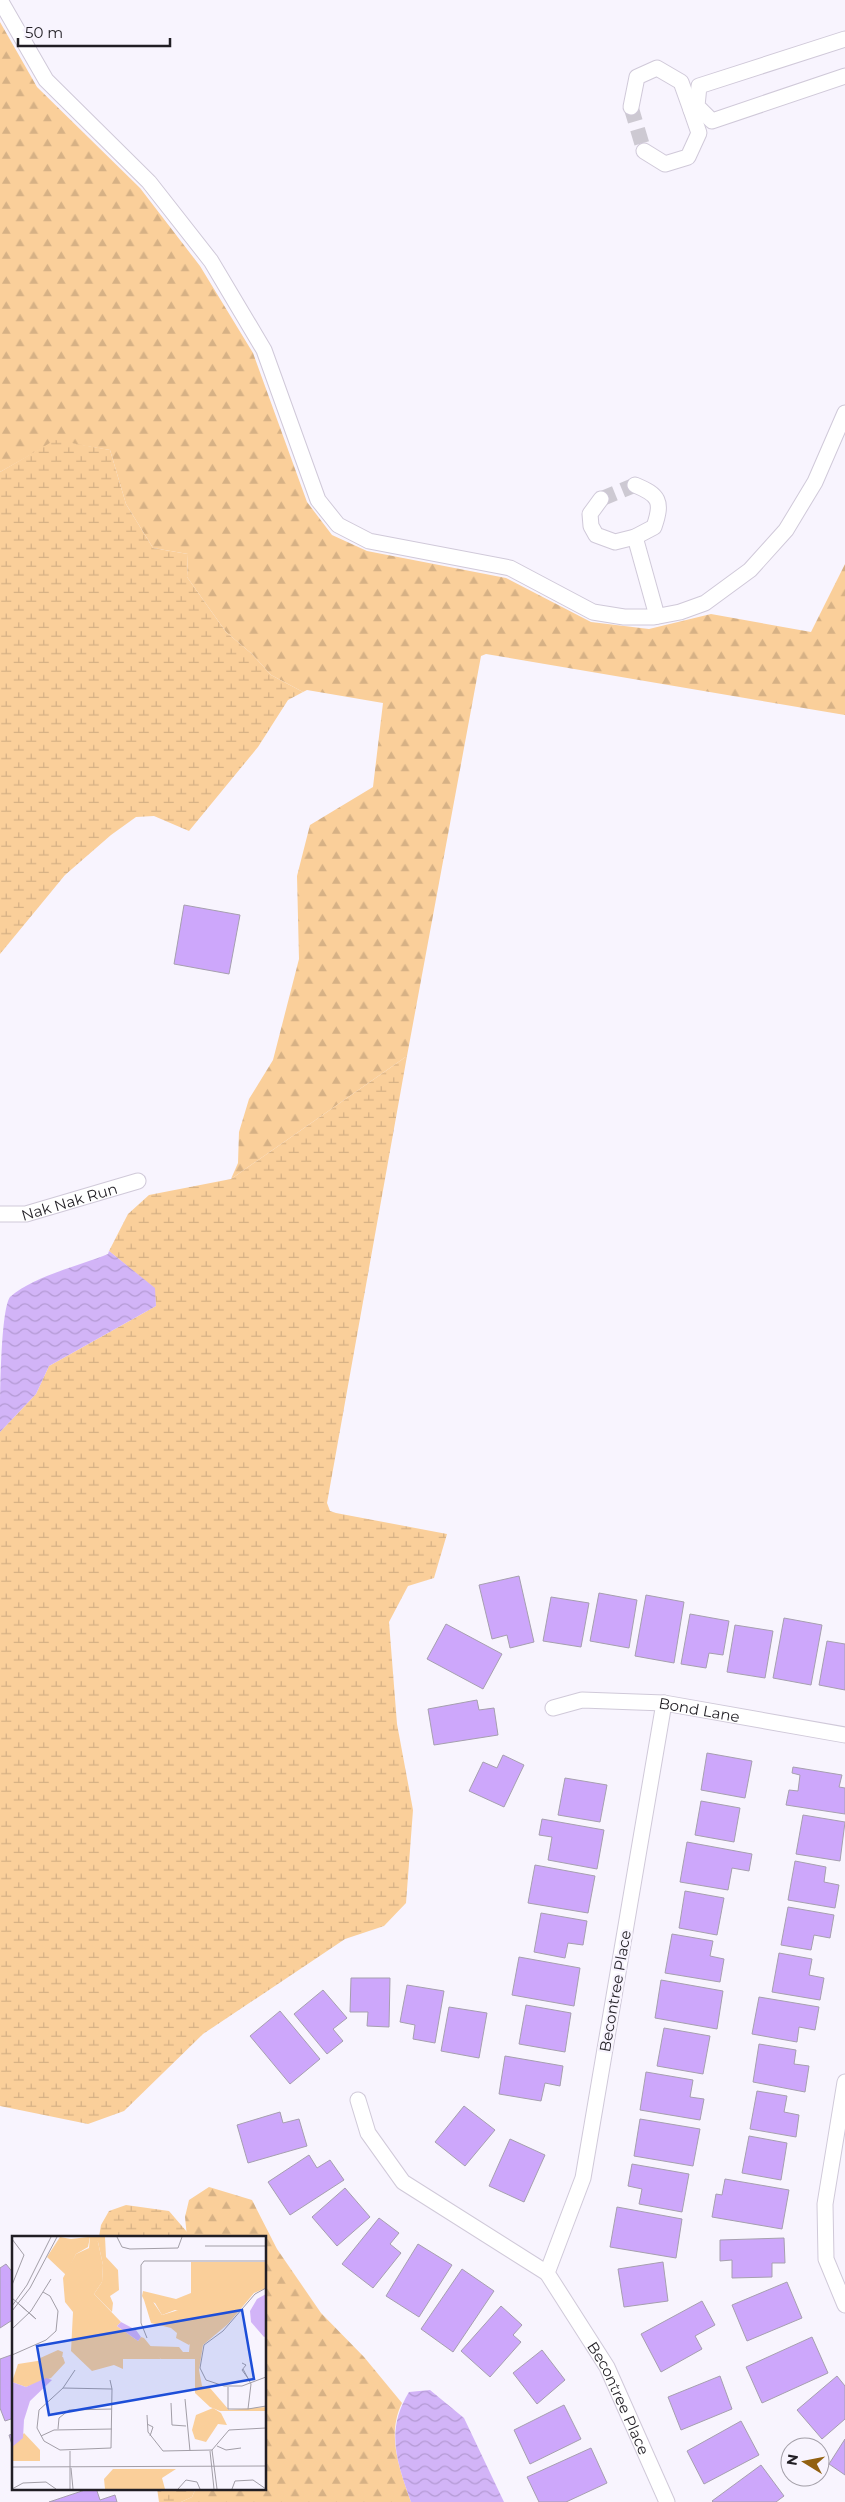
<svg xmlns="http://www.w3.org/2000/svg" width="845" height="2502" font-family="Montserrat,sans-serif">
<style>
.forest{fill:url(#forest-firs)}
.wetland{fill:url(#wetland-marsh)}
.water{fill:url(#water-waves)}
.building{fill:#cda7fb;stroke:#a69faf}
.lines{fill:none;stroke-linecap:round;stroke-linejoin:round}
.minor-tunnel{stroke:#cdc9d2;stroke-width:15;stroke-dasharray:15 8;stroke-linecap:butt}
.minor-casing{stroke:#d0c9d9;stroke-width:17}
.minor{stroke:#fff;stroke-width:15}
.labels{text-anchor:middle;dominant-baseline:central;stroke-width:4.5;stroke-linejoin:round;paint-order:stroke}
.street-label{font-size:15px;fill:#211e24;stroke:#f8f4fe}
.inset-road{fill:none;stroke:#a29ea7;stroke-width:1}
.view{fill:#1d4ed8;fill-opacity:0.15;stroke:#1d4ed8;stroke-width:2.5}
.inset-edge{fill:none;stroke:#211e24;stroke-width:2.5}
</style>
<defs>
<pattern id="forest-firs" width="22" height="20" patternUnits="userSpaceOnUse" patternTransform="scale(1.25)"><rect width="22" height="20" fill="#facf9a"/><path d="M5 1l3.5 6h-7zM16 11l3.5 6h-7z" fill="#d6b185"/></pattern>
<pattern id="wetland-marsh" width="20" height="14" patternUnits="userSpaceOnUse" patternTransform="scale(1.25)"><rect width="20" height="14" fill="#facf9a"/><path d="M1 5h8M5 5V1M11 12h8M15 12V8" fill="none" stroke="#d6b185"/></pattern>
<pattern id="water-waves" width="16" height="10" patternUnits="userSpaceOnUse" patternTransform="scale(1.25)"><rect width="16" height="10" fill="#d2b4f7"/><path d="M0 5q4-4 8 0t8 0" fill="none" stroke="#b49ad4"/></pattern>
</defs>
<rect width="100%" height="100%" fill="#f8f4fe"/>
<path class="forest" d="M 0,22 L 37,87 L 140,188 L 200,266 L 253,353 L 307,502 L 332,535 L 367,551 L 506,578 L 591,622 L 649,629 L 711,614 L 811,632 L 845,564 L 845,715 L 486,654 L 481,656 L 407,1056 L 231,1179 L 238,1163 L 239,1132 L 249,1099 L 273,1060 L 299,959 L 297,876 L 310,825 L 373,787 L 383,703 L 307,690 L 303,692 L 271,675 L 252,654 L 226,632 L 187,577 L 188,554 L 153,548 L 126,504 L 110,450 L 55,441 L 0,472 Z
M 209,2187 L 252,2200 L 277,2249 L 321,2313 L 364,2357 L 402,2403 C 386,2436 400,2470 411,2502 L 181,2502 L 192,2497 L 196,2488 L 265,2488 L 265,2237 L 187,2237 L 185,2217 L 189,2200 Z"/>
<path class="wetland" d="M 55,440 L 110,450 L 126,504 L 153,548 L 188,554 L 187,577 L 226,632 L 252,654 L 271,675 L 303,692 L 288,700 L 258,747 L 189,831 L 154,816 L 136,817 L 111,835 L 65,875 L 0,954 L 0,472 Z
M 407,1056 L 327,1503 L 330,1511 L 336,1513 L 447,1534 L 434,1578 L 408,1586 L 389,1622 L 397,1724 L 413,1810 L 406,1903 L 384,1926 L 345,1939 L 203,2034 L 124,2111 L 88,2124 L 0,2106 L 0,1432 L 36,1394 L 49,1366 L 156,1306 L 154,1288 L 109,1251 L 128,1214 L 149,1195 L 231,1179 Z
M 126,2205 L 169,2211 L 187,2232 L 187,2237 L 99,2237 L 101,2225 L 109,2211 Z
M 157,2488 L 196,2488 L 192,2497 L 181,2502 L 159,2502 Z"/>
<path class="water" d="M 109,1251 L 155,1288 L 156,1306 L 49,1366 L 36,1394 L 0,1432 C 0,1408 0,1311 10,1297 C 34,1276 79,1266 108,1254 Z
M 430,2390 L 464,2418 L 504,2502 L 411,2502 C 397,2462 385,2431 409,2392 Z"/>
<path class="building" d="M 184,905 L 240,915 L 229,974 L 174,964 Z
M 519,1576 L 534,1642 L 510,1648 L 507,1635 L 492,1639 L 479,1585 Z
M 599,1593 L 637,1600 L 629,1648 L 590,1641 Z
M 646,1595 L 684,1602 L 674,1663 L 635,1656 Z
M 551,1597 L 589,1603 L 581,1647 L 543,1641 Z
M 690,1614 L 729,1621 L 723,1655 L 709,1653 L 706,1668 L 681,1664 Z
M 784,1618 L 822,1625 L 811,1685 L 773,1678 Z
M 446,1624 L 502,1654 L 483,1689 L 427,1659 Z
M 735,1625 L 773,1631 L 765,1678 L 727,1672 Z
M 827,1641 L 845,1644 L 845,1690 L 819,1685 Z
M 477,1700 L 479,1710 L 494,1708 L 498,1735 L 434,1745 L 428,1709 Z
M 707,1753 L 752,1761 L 745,1798 L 701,1790 Z
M 503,1755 L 524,1765 L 504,1807 L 469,1791 L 483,1762 L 497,1768 Z
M 793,1767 L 842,1775 L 839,1787 L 845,1788 L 845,1814 L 786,1805 L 789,1790 L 798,1791 L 800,1775 L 792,1773 Z
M 565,1778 L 607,1785 L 600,1822 L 558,1815 Z
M 701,1801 L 740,1808 L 734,1842 L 695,1835 Z
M 803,1815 L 845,1822 L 840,1861 L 796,1854 Z
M 542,1819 L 604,1830 L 597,1869 L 548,1860 L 552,1837 L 539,1835 Z
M 687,1842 L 752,1854 L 749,1871 L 732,1868 L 728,1890 L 680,1882 Z
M 795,1861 L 826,1867 L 824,1882 L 839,1885 L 835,1908 L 788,1900 Z
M 535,1865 L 595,1876 L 588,1913 L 528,1903 Z
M 685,1891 L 724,1898 L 717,1935 L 679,1928 Z
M 788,1907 L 834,1915 L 830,1938 L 814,1935 L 811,1950 L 781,1945 Z
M 541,1913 L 587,1921 L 583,1945 L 568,1943 L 565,1958 L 534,1952 Z
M 672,1934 L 713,1941 L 710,1956 L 724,1959 L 720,1982 L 665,1973 Z
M 779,1953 L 812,1959 L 809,1975 L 824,1978 L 820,2000 L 772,1992 Z
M 519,1957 L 580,1968 L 574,2006 L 512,1995 Z
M 351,1978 L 390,1978 L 389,2027 L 367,2026 L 368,2012 L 350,2012 Z
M 661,1980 L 723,1991 L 717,2029 L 655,2018 Z
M 407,1985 L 444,1991 L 435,2043 L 413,2039 L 415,2025 L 400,2022 Z
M 323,1990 L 347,2018 L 333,2029 L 343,2041 L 327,2054 L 294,2014 Z
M 759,1997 L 819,2007 L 815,2030 L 799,2027 L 797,2042 L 752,2034 Z
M 526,2005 L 571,2013 L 565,2052 L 519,2044 Z
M 449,2007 L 487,2013 L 479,2058 L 441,2051 Z
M 280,2011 L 320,2059 L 290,2084 L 250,2036 Z
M 664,2028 L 710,2036 L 703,2074 L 657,2066 Z
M 759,2044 L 796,2050 L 794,2064 L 809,2066 L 805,2092 L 753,2082 Z
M 505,2056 L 563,2066 L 560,2086 L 545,2083 L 541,2101 L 499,2094 Z
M 646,2072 L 693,2080 L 690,2097 L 704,2099 L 700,2120 L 640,2110 Z
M 757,2091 L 787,2096 L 784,2112 L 799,2115 L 796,2137 L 750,2129 Z
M 464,2106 L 495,2130 L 465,2166 L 435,2142 Z
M 280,2112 L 283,2123 L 299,2119 L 307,2146 L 248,2163 L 237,2125 Z
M 640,2119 L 700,2129 L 693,2166 L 634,2156 Z
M 749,2136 L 787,2143 L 781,2180 L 742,2173 Z
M 510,2139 L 545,2155 L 524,2202 L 489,2186 Z
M 309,2155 L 317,2168 L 330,2160 L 344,2180 L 290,2215 L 268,2182 Z
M 632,2164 L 689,2174 L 682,2212 L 639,2204 L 642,2189 L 628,2186 Z
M 725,2179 L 789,2190 L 782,2229 L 712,2217 L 716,2194 L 722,2195 Z
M 345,2188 L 370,2217 L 337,2246 L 312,2217 Z
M 617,2207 L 682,2219 L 676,2258 L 610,2247 Z
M 379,2218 L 399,2233 L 390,2244 L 401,2253 L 373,2288 L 342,2264 Z
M 784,2238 L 785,2263 L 772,2263 L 772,2277 L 732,2278 L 732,2260 L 720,2261 L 720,2240 Z
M 418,2244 L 452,2265 L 419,2317 L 386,2296 Z
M 663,2262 L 668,2301 L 624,2307 L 618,2269 Z
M 6,2264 L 14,2274 L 14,2319 L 0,2328 L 0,2268 Z
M 462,2269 L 494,2291 L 453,2352 L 421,2329 Z
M 787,2282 L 802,2318 L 747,2341 L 732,2305 Z
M 702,2301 L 715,2325 L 695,2336 L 702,2349 L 661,2372 L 641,2334 Z
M 501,2306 L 522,2325 L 513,2335 L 521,2342 L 490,2377 L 461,2351 Z
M 812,2337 L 828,2373 L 762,2403 L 746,2367 Z
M 542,2350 L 565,2380 L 537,2404 L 513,2373 Z
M 14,2354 L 14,2418 L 5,2421 L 0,2408 L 0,2359 Z
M 720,2376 L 732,2409 L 681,2430 L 668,2397 Z
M 837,2376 L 845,2386 L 845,2419 L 822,2439 L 797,2410 Z
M 564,2405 L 581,2439 L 530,2464 L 514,2430 Z
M 741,2421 L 759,2455 L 704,2484 L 687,2451 Z
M 14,2434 L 14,2451 L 9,2435 Z
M 845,2439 L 845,2475 L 829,2464 Z
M 591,2448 L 607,2483 L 566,2502 L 539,2502 L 527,2477 Z
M 761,2465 L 784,2496 L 776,2502 L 713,2502 L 712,2501 Z
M 91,2488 L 96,2488 L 100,2500 L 115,2495 L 117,2502 L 49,2502 Z"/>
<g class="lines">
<path class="minor-tunnel" d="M 631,107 L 644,151
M 601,499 L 635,485"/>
<g class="minor-casing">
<g id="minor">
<path d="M 0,0 L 46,80 L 149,182 L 211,261 L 264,350 L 318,500 L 338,525 L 369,541 L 510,568 L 593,612 L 624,617 L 654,617 L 680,612 L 705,603 L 750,570 L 786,530 L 815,482 L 845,413"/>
<path d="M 845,39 L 699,86 L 697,106 L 712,121 L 845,76"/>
<path d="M 631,107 L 637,77 L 657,68 L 681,82 L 691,110 L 697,106"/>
<path d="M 644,151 L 665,164 L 688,157 L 699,133 L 691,110"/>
<path d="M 635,485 C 659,495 663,501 654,527 L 635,537 L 657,616"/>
<path d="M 601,499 L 590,514 L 591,526 L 596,535 L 615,542 L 635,537"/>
<path id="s1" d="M 0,1214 L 26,1214 L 138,1181"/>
<path id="s2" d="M 664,1703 L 583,2178 L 547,2273 L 607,2367 L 667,2502"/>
<path id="s3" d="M 553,1708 L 582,1700 L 664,1703 L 845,1735"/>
<path d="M 845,2082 L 825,2204 L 826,2259 L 845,2305"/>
<path d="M 358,2100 L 368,2133 L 403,2182 L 547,2273"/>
</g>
</g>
<use href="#minor" class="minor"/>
</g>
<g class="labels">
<g class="street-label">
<text stroke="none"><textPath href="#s1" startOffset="71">Nak Nak Run</textPath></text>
<text stroke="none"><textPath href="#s3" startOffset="148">Bond Lane</textPath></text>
<text transform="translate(615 1991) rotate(-80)">Becontree Place</text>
<text stroke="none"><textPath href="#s2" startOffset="728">Becontree Place</textPath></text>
</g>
</g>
<g transform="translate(12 2236)">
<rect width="254" height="254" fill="#f8f4fe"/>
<path d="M 48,1 L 59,3 L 76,1 L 57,1 L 78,1 L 76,11 L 64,18 L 54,39 L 35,21 Z" fill="#facf9a"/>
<path d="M 81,1 L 93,1 L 94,21 L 106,34 L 107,54 L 98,60 L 101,67 L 100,76 L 82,58 L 90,46 L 91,29 L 86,6 ZM 179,26 L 254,26 L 254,52 L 242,57 L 216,88 L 191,109 L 187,134 L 190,150 L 198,152 L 217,174 L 254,171 L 254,175 L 208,175 L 198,171 L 183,157 L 183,123 L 149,123 L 136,110 L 167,111 L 171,116 L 177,116 L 178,106 L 190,92 L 187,80 L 163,74 L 150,79 L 143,67 L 132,64 L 130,60 L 131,55 L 164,63 L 179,57 ZM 51,121 L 53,127 L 39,142 L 14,151 L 0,146 L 6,128 Z" fill="#facf9a"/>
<path d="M 78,1 L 84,1 L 86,6 L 91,29 L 90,46 L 82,58 L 109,86 L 105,90 L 126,105 L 129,101 L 132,102 L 149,123 L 111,123 L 111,133 L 102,129 L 80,135 L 59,115 L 61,76 L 53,66 L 51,42 L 64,18 L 77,12 ZM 139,63 L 150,79 L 170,73 L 190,80 L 194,90 L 177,109 L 164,102 L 165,97 L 159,92 L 139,87 L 132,64 ZM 46,114 L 51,116 L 50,122 L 32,127 L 26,123 ZM 201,172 L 209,177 L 215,189 L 206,188 L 194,206 L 183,203 L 180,194 L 184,179 ZM 12,197 L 28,214 L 28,225 L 0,225 L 0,211 ZM 101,233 L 164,233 L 150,242 L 153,253 L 93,253 L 92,243 Z" fill="#facf9a"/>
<path d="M 254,58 L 254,100 L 252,101 L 239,86 L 238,75 L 245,63 ZM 109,86 L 124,94 L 129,101 L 126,105 L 105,90 ZM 34,142 L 40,144 L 18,165 L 12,184 L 11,202 L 0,211 L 0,146 L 14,151 Z" fill="#d2b4f7"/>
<path class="inset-road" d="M 105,1 L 110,11 L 118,13 L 166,12 L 170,1M 0,3 L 12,19 L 0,49M 193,10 L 254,10M 254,52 L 243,58 L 211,95 L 192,109 L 188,132 L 194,144 L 212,150 L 230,150 L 254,141M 0,62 L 24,83M 7,68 L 24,83M 0,70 L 15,49 L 39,1M 0,75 L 18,52 L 45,1M 0,93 L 19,75 L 39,43M 135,102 L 129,87 L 129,29 L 132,25 L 254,25M 0,119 L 34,104 L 44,95 L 46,75 L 38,60 L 31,56M 230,127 L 234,129 L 230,134 L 238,145M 98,144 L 100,153 L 99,212 L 48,214 L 32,205 L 25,192 L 27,174 L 51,152 L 100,153M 216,151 L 216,173 L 236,173 L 239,148 L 231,133M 51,152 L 63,134M 173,163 L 178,215M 159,167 L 160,189 L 174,190M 236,173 L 254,170M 135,179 L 136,196 L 151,215 L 200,214 L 217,194 L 254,192M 254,179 L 254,196M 135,188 L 141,191 L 138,200M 46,193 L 47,182 L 57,174 L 100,173M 29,200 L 42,194 L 100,193M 205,210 L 214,214 L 229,212M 200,214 L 205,253M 198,215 L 202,253M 0,231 L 254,230M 59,232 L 61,253M 0,253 L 11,247 L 34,246 L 44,253M 58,253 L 58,215M 166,253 L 174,244 L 185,246 L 188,253M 220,253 L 223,245 L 241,244 L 254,253"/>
<path class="view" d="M 230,74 L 242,143 L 37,179 L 25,110 Z"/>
<rect width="254" height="254" class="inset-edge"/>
</g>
<g transform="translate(805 2462) rotate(280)"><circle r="24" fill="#f8f4fe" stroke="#a29ea7"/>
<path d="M0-4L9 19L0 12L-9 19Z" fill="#926111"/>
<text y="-8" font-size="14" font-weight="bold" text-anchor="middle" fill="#211e24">N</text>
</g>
<path d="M18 38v8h152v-8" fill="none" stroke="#211e24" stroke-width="2.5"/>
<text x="25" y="38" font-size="15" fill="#211e24" stroke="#f8f4fe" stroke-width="4" paint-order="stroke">50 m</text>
</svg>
